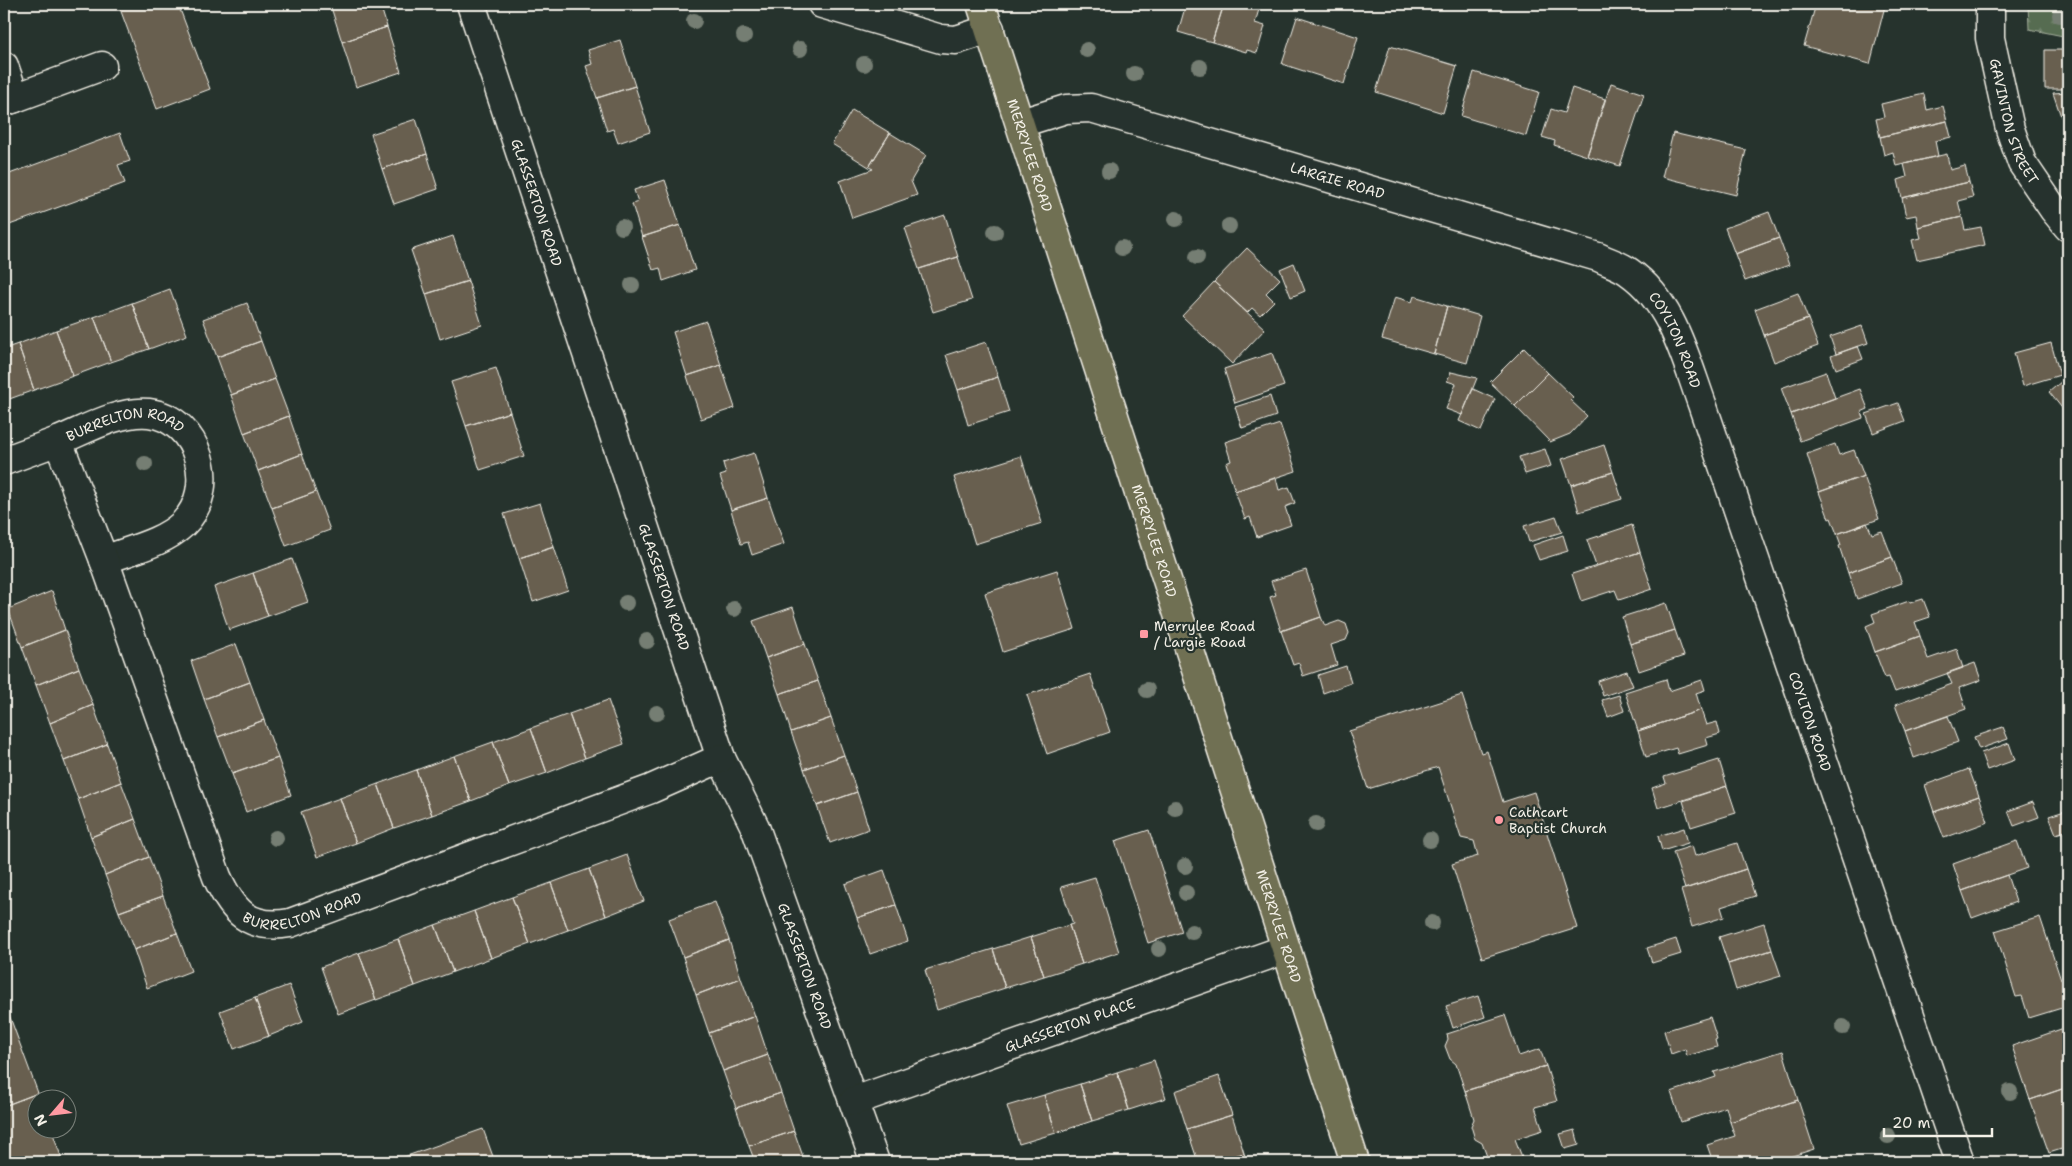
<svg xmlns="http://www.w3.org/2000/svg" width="2072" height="1166" font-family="'Shantell Sans',sans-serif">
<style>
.forest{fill:url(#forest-firs);stroke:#a5ae9c}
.building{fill:#675f50;stroke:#f4f1e8}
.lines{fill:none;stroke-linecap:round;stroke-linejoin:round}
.minor-casing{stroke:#f4f1e8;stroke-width:31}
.major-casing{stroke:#f4f1e8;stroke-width:31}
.minor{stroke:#26332d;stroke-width:28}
.major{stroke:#706f52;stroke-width:28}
.tree{fill:#757e73}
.poi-dot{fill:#ff9aa2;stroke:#26332d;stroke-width:2}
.labels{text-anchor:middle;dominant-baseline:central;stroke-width:4.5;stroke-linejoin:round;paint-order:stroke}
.street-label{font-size:14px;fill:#f4f1e8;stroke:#26332d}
.poi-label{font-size:14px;fill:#f4f1e8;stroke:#26332d;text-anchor:start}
</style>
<defs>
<pattern id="forest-firs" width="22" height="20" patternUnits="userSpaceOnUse" patternTransform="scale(1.25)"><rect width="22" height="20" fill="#566c51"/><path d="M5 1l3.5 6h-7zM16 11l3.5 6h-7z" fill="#6f816a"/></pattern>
</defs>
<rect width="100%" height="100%" fill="#26332d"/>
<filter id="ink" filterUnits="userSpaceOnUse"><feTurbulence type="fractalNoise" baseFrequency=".02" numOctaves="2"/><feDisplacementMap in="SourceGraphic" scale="10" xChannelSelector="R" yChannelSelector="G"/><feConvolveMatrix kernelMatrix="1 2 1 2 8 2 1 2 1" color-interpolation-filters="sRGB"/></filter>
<g filter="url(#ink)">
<path class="forest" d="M 2028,4 L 2068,4 L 2068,37 L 2029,29 Z"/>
<path class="building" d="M 124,4 L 178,4 L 210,89 L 157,109 L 119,6 Z
M 330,4 L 380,4 L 387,27 L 342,42 Z
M 1186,4 L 1224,4 L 1212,42 L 1178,32 Z
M 1224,4 L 1251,4 L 1260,6 L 1255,23 L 1265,26 L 1257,53 L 1247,50 L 1246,52 L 1212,42 Z
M 1816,4 L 1878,4 L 1885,6 L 1870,64 L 1804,46 Z
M 1297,17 L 1358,37 L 1344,84 L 1282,64 Z
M 387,27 L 401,72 L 356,87 L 342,42 Z
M 620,40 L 635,86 L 597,98 L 586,66 L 592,64 L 588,50 Z
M 1390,46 L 1457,66 L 1443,113 L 1376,92 Z
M 2045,50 L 2068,50 L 2068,89 L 2045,89 Z
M 1474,72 L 1539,92 L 1526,136 L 1461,116 Z
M 1611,83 L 1644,94 L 1620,166 L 1587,156 Z
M 635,86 L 650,132 L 618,143 L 613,129 L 607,131 L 597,98 Z
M 1572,88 L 1605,99 L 1587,156 L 1554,145 L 1555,141 L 1542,137 L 1551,109 L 1564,113 Z
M 2068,92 L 2068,137 L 2053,93 Z
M 1924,94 L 1927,110 L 1943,106 L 1947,121 L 1880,137 L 1876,119 L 1884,117 L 1881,104 Z
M 852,110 L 890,133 L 869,167 L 832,144 Z
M 416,119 L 427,154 L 382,169 L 371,134 Z
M 1947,121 L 1951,137 L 1935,141 L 1938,156 L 1896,166 L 1893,152 L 1884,155 L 1880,137 Z
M 120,133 L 130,161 L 118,165 L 125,183 L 4,227 L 4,176 Z
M 890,133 L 926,155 L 911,181 L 917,195 L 852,218 L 840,181 L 873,169 L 869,167 Z
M 1673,133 L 1746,150 L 1736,195 L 1662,177 Z
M 427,154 L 438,189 L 394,204 L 382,169 Z
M 1947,154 L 1950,170 L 1965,166 L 1969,182 L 1902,198 L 1898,180 L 1907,177 L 1904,164 Z
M 665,180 L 680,225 L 642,237 L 632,204 L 638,202 L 634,190 Z
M 1969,182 L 1973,197 L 1958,201 L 1962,217 L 1918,227 L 1916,215 L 1906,217 L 1902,198 Z
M 1769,212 L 1779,238 L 1735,254 L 1725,228 Z
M 945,215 L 958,257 L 919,269 L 905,228 Z
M 1962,217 L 1965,230 L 1981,227 L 1985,245 L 1917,260 L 1912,240 L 1921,238 L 1918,227 Z
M 680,225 L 695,270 L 663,281 L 660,268 L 653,270 L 642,237 Z
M 453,236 L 468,281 L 426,294 L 411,250 Z
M 1779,238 L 1789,265 L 1745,281 L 1735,254 Z
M 1247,248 L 1280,279 L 1266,293 L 1274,301 L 1260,315 L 1252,308 L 1247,313 L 1214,282 Z
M 958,257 L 972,300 L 933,312 L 919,269 Z
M 1294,263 L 1305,291 L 1291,297 L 1280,269 Z
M 468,281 L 482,325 L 440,339 L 426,294 Z
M 1214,282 L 1265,329 L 1232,364 L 1182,316 Z
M 170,289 L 187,335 L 149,349 L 132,303 Z
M 1798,293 L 1808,319 L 1764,335 L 1755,309 Z
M 1414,296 L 1447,306 L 1434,354 L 1382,339 L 1395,297 L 1412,302 Z
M 132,303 L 149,349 L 111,362 L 94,317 Z
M 247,303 L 261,341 L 217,357 L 203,319 Z
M 1447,306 L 1480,316 L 1467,363 L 1434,354 Z
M 94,317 L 111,362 L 73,376 L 56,330 Z
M 1808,319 L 1818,346 L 1774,362 L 1764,335 Z
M 706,321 L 721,365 L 687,376 L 673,332 Z
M 1862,326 L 1868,343 L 1836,354 L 1830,337 Z
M 56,330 L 73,376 L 34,390 L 18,344 Z
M 261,341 L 275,379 L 231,395 L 217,357 Z
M 986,342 L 998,377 L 958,390 L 946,355 Z
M 2051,343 L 2060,375 L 2023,386 L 2014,353 Z
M 18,344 L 34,390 L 4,401 L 4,349 Z
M 1858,346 L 1863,359 L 1836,369 L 1831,356 Z
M 1524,348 L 1548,373 L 1515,406 L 1490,382 Z
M 1272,353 L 1284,386 L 1235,403 L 1224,369 Z
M 721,365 L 735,408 L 701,419 L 687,376 Z
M 496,368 L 510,412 L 466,426 L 451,382 Z
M 1451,372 L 1477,378 L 1462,415 L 1446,409 L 1456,384 L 1447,381 Z
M 1826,372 L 1835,398 L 1791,414 L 1781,388 Z
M 1548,373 L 1573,397 L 1570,400 L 1587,416 L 1570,434 L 1550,442 L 1515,406 Z
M 2068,376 L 2068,412 L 2066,413 L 2049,392 Z
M 998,377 L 1009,412 L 968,425 L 958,390 Z
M 275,379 L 289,416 L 244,433 L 231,395 Z
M 1473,389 L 1495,399 L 1481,431 L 1459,421 Z
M 1860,389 L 1868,409 L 1861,412 L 1863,418 L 1800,441 L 1791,414 Z
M 1270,396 L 1276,416 L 1242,428 L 1235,407 Z
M 1898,403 L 1905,421 L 1873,433 L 1866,414 Z
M 510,412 L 524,456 L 480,470 L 466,426 Z
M 289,416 L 302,454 L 258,471 L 244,433 Z
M 1280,424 L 1296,471 L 1235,491 L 1226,463 L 1231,461 L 1225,442 Z
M 1835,444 L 1839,455 L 1854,450 L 1864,476 L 1819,492 L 1807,454 Z
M 1604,445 L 1613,472 L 1571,485 L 1562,459 Z
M 1545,449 L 1551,466 L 1525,474 L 1519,457 Z
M 754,453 L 768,498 L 731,510 L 720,476 L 726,474 L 723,463 Z
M 302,454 L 316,492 L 272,508 L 258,471 Z
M 1021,456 L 1042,523 L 975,544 L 954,477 Z
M 1613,472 L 1622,499 L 1579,512 L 1571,485 Z
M 1864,476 L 1879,519 L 1837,534 L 1831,518 L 1829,519 L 1819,492 Z
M 1276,478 L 1279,490 L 1289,487 L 1295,503 L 1285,507 L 1291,525 L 1257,537 L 1250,517 L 1245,519 L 1235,491 Z
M 316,492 L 330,530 L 286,546 L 272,508 Z
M 768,498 L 784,544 L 752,555 L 748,542 L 741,544 L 731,510 Z
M 540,503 L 554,547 L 519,558 L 504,514 Z
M 1556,516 L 1562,532 L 1529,542 L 1524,526 Z
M 1867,523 L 1872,534 L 1882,531 L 1892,557 L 1848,573 L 1839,546 L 1841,545 L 1837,534 Z
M 1632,525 L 1640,552 L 1596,566 L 1587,540 Z
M 1563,535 L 1568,551 L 1539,560 L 1533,545 Z
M 554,547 L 568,590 L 533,602 L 519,558 Z
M 1640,552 L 1652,589 L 1619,600 L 1615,590 L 1581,601 L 1572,574 Z
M 1892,557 L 1902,583 L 1857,599 L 1848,573 Z
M 292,559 L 308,602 L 268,616 L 253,573 Z
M 1057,570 L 1075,629 L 1003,652 L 985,593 Z
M 1306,570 L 1321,617 L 1281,631 L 1270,597 L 1276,595 L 1271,581 Z
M 253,573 L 268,616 L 229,630 L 214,587 Z
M 52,591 L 65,630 L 22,647 L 8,609 Z
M 1923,599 L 1930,617 L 1915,622 L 1920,636 L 1875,652 L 1866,626 L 1875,622 L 1872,614 L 1909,601 L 1910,603 Z
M 1666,603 L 1675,630 L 1630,644 L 1622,617 Z
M 793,607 L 805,644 L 766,658 L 753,621 Z
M 1321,617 L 1325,626 L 1339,621 L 1346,624 L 1349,633 L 1346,640 L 1331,645 L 1337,665 L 1303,676 L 1299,663 L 1293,665 L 1281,631 Z
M 65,630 L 79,668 L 36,685 L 22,647 Z
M 1675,630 L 1684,656 L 1639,671 L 1630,644 Z
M 1920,636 L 1928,659 L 1957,649 L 1963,668 L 1895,692 L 1889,677 L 1885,678 L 1875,652 Z
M 236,644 L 250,682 L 204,699 L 191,661 Z
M 805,644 L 818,681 L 779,694 L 766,658 Z
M 1975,663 L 1981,680 L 1959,688 L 1966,709 L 1905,731 L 1895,705 L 1952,684 L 1947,673 Z
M 1346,666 L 1351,683 L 1323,693 L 1318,675 Z
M 79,668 L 93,705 L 50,723 L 36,685 Z
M 1627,671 L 1633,686 L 1603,696 L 1598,681 Z
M 1090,674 L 1110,732 L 1047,754 L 1027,695 Z
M 1666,679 L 1669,691 L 1702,680 L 1705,690 L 1696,693 L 1701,710 L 1638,731 L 1625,692 Z
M 818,681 L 831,718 L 791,732 L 779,694 Z
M 250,682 L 264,720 L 218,737 L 204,699 Z
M 1462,695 L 1481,753 L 1487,751 L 1503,802 L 1534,792 L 1577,928 L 1482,958 L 1452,864 L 1478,856 L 1474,841 L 1461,838 L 1438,767 L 1368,789 L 1349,731 Z
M 1619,695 L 1624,711 L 1608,717 L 1602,700 Z
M 608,700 L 624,744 L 585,758 L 569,714 Z
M 93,705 L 107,744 L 64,761 L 50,723 Z
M 1701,710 L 1706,725 L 1717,722 L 1720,734 L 1706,738 L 1708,745 L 1678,754 L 1676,748 L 1646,757 L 1638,731 Z
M 569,714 L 585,758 L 547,773 L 531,728 Z
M 1948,716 L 1958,742 L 1914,758 L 1905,731 Z
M 831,718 L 844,755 L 804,769 L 791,732 Z
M 264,720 L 278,758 L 232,774 L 218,737 Z
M 2003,727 L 2008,739 L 1979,749 L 1974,737 Z
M 531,728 L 547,773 L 509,786 L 493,742 Z
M 493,742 L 509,786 L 471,801 L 454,756 Z
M 2009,743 L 2015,760 L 1987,770 L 1981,753 Z
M 107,744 L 121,782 L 78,799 L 64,761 Z
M 844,755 L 857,792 L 817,806 L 804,769 Z
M 454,756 L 471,801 L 432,815 L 416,770 Z
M 278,758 L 291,795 L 246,812 L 232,774 Z
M 1719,760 L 1727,786 L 1658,808 L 1652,788 L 1666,783 L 1664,777 Z
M 1969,769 L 1979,796 L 1934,812 L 1925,785 Z
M 416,770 L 432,815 L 394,828 L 378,784 Z
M 121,782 L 135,819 L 91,837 L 78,799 Z
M 378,784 L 394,828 L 356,843 L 340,798 Z
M 1727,786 L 1736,813 L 1691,827 L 1683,801 Z
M 857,792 L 869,829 L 830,843 L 817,806 Z
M 1979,796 L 1988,822 L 1944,838 L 1934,812 Z
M 340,798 L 356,843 L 317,857 L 301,812 Z
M 2033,802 L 2039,817 L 2014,826 L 2008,811 Z
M 2068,810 L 2068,830 L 2056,834 L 2049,816 Z
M 135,819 L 149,857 L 105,875 L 91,837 Z
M 1684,828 L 1688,843 L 1662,851 L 1658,836 Z
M 1149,830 L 1182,932 L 1148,943 L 1115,841 Z
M 2017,841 L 2027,868 L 1962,891 L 1953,864 Z
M 1737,843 L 1746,869 L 1685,889 L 1673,852 L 1692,846 L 1695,856 Z
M 627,855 L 644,901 L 606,916 L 589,869 Z
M 149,857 L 163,896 L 119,912 L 105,875 Z
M 589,869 L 606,916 L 568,930 L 551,883 Z
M 1746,869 L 1755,896 L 1721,907 L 1724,917 L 1692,927 L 1681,890 Z
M 884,870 L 896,905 L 857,918 L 845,884 Z
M 2007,875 L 2016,902 L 1972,918 L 1962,891 Z
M 1095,877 L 1119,952 L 1082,964 L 1069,925 L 1073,924 L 1061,887 Z
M 551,883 L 568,930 L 530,944 L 512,897 Z
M 163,896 L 177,933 L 134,950 L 119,912 Z
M 512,897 L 530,944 L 491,958 L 474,911 Z
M 715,902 L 729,940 L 683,957 L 669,919 Z
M 896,905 L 908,941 L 870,954 L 857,918 Z
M 474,911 L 491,958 L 453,972 L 435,925 Z
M 2040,917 L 2061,980 L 2066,979 L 2068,986 L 2068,1002 L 2064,1003 L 2065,1007 L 2029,1018 L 2022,996 L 2016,997 L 1995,931 Z
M 1764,923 L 1772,950 L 1728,964 L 1719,937 Z
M 435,925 L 453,972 L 415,986 L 398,939 Z
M 1069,925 L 1082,964 L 1044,976 L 1031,937 Z
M 177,933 L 191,971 L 147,988 L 134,950 Z
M 1031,937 L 1044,976 L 1005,988 L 993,949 Z
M 398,939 L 415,986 L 376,1000 L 359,953 Z
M 1676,939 L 1681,954 L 1652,963 L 1647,948 Z
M 729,940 L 741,978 L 696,995 L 683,957 Z
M 993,949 L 1005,988 L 937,1010 L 925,970 Z
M 1772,950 L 1781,976 L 1736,990 L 1728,964 Z
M 359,953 L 376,1000 L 338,1014 L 321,967 Z
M 741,978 L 755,1016 L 709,1033 L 696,995 Z
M 289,985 L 303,1022 L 269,1036 L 255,998 Z
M 1478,996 L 1485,1017 L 1453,1028 L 1446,1006 Z
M 255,998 L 269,1036 L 234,1049 L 220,1011 Z
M 4,1001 L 38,1093 L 4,1106 Z
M 1505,1015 L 1519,1056 L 1540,1049 L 1546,1066 L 1465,1091 L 1456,1064 L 1450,1059 L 1445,1046 L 1448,1039 L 1447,1034 Z
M 755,1016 L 768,1055 L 723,1071 L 709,1033 Z
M 1710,1017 L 1717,1039 L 1715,1040 L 1717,1047 L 1687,1056 L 1685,1049 L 1671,1054 L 1664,1031 Z
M 2064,1028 L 2068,1042 L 2068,1087 L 2030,1100 L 2012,1046 Z
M 1783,1051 L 1798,1100 L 1730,1122 L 1726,1107 L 1681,1122 L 1671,1092 L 1716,1077 L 1714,1072 Z
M 768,1055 L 781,1093 L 736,1108 L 723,1071 Z
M 1154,1060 L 1166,1098 L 1129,1110 L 1117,1072 Z
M 1546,1066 L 1557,1101 L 1535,1107 L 1543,1130 L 1515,1139 L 1524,1162 L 1489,1162 L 1482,1143 L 1475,1139 L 1471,1126 L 1474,1119 L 1465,1091 Z
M 1117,1072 L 1129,1110 L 1092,1121 L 1080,1084 Z
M 1219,1076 L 1232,1115 L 1187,1129 L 1175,1091 Z
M 1080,1084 L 1092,1121 L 1056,1133 L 1044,1095 Z
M 2068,1087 L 2068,1147 L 2049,1153 L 2030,1100 Z
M 38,1093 L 40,1098 L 38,1098 L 38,1128 L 51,1128 L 63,1162 L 8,1162 L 4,1151 L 4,1106 Z
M 781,1093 L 794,1131 L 749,1146 L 736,1108 Z
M 1044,1095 L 1056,1133 L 1019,1144 L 1007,1106 Z
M 1798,1100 L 1814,1149 L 1774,1162 L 1713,1162 L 1707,1145 L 1735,1136 L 1730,1122 Z
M 1232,1115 L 1244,1153 L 1216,1162 L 1198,1162 L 1187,1129 Z
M 483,1129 L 495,1162 L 390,1162 Z
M 1575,1130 L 1579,1145 L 1565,1149 L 1560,1134 Z
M 794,1131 L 805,1162 L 755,1162 L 749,1146 Z
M 1244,1153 L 1247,1162 L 1216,1162 Z"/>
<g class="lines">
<g class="minor-casing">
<g id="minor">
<path id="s1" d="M 471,4 L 721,758 L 755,827 L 875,1162"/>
<path d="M 822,4 L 941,39 L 956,40 L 990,29"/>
<path id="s2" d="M 1990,4 L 1990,38 L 2010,129 L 2022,163 L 2054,210 L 2068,227"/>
<path d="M 4,66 L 15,98"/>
<path d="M 4,102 L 102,66"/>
<path id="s3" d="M 1021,123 L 1066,109 L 1091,108 L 1598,257 C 1608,262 1620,265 1629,272 C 1672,302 1685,357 1702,404 L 1960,1162"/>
<path id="s4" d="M 58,441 C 85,430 119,410 149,413 C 199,419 219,489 183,524 C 163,543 130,550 104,560"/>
<path id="s5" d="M 4,461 L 58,441 L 104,560 L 217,877 C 233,912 249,930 290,923 L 651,789 L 721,758"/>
<path id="s6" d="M 854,1101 L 1286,949"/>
</g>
</g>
<g class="major-casing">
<g id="major">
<path id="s7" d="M 981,4 L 1355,1162"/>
</g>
</g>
<use href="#minor" class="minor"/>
<use href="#major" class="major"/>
</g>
<g class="tree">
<circle cx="2060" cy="15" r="8"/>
<circle cx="694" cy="21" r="8"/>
<circle cx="744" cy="36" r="8"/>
<circle cx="800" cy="49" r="8"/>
<circle cx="1087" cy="50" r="8"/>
<circle cx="864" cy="64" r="8"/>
<circle cx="1200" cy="67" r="8"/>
<circle cx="1134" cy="74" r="8"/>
<circle cx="1109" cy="171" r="8"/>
<circle cx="1176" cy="219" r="8"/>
<circle cx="1229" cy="226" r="8"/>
<circle cx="622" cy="227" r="8"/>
<circle cx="995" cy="232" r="8"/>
<circle cx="1122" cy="248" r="8"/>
<circle cx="1197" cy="257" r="8"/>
<circle cx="632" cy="285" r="8"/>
<circle cx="145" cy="464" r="8"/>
<circle cx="626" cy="603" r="8"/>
<circle cx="734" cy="609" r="8"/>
<circle cx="647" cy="641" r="8"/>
<circle cx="1147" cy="690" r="8"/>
<circle cx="657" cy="713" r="8"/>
<circle cx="1175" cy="808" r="8"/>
<circle cx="1316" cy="824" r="8"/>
<circle cx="276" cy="838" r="8"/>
<circle cx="1430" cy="840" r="8"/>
<circle cx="1185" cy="866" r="8"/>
<circle cx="1186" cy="893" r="8"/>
<circle cx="1432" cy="923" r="8"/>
<circle cx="1192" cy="932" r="8"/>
<circle cx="1159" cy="949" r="8"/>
<circle cx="1843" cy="1027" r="8"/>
<circle cx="2010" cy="1092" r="8"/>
<circle cx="1888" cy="1136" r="8"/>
</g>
</g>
<g class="poi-dot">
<rect x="1139" y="629" width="10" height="10" rx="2.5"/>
<circle cx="1499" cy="820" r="5"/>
</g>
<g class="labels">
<g class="street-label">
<text stroke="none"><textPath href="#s2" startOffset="121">GAVINTON STREET</textPath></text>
<text stroke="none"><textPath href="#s7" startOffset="159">MERRYLEE ROAD</textPath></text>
<text stroke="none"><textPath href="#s3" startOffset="329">LARGIE ROAD</textPath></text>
<text stroke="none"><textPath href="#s1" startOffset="209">GLASSERTON ROAD</textPath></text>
<text stroke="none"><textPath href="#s3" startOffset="719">COYLTON ROAD</textPath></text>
<text stroke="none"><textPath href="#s4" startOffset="72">BURRELTON ROAD</textPath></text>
<text stroke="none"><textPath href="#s7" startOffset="564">MERRYLEE ROAD</textPath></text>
<text stroke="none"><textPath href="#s1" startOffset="614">GLASSERTON ROAD</textPath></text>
<text stroke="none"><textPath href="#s3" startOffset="1124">COYLTON ROAD</textPath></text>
<text stroke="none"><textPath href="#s5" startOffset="631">BURRELTON ROAD</textPath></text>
<text stroke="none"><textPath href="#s7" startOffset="969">MERRYLEE ROAD</textPath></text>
<text stroke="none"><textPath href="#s1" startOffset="1019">GLASSERTON ROAD</textPath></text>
<text stroke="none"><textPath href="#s6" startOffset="229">GLASSERTON PLACE</textPath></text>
</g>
<g class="poi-label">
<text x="1154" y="626">Merrylee Road<tspan x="1154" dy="16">/ Largie Road</tspan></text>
<text x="1509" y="812">Cathcart<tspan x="1509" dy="16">Baptist Church</tspan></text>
</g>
</g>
<rect width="2072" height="1166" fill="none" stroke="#26332d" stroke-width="20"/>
<rect x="10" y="10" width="2052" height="1146" fill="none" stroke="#f4f1e8" stroke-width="2" filter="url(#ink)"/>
<g transform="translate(52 1114) rotate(242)"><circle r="24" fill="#26332d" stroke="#787f78"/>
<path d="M0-4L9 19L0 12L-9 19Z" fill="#ff9aa2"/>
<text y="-8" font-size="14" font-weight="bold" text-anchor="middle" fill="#f4f1e8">N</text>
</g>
<path d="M1884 1128v8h108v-8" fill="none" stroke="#f4f1e8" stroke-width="2.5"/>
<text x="1892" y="1128" font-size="15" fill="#f4f1e8" stroke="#26332d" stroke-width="4" paint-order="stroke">20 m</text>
</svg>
